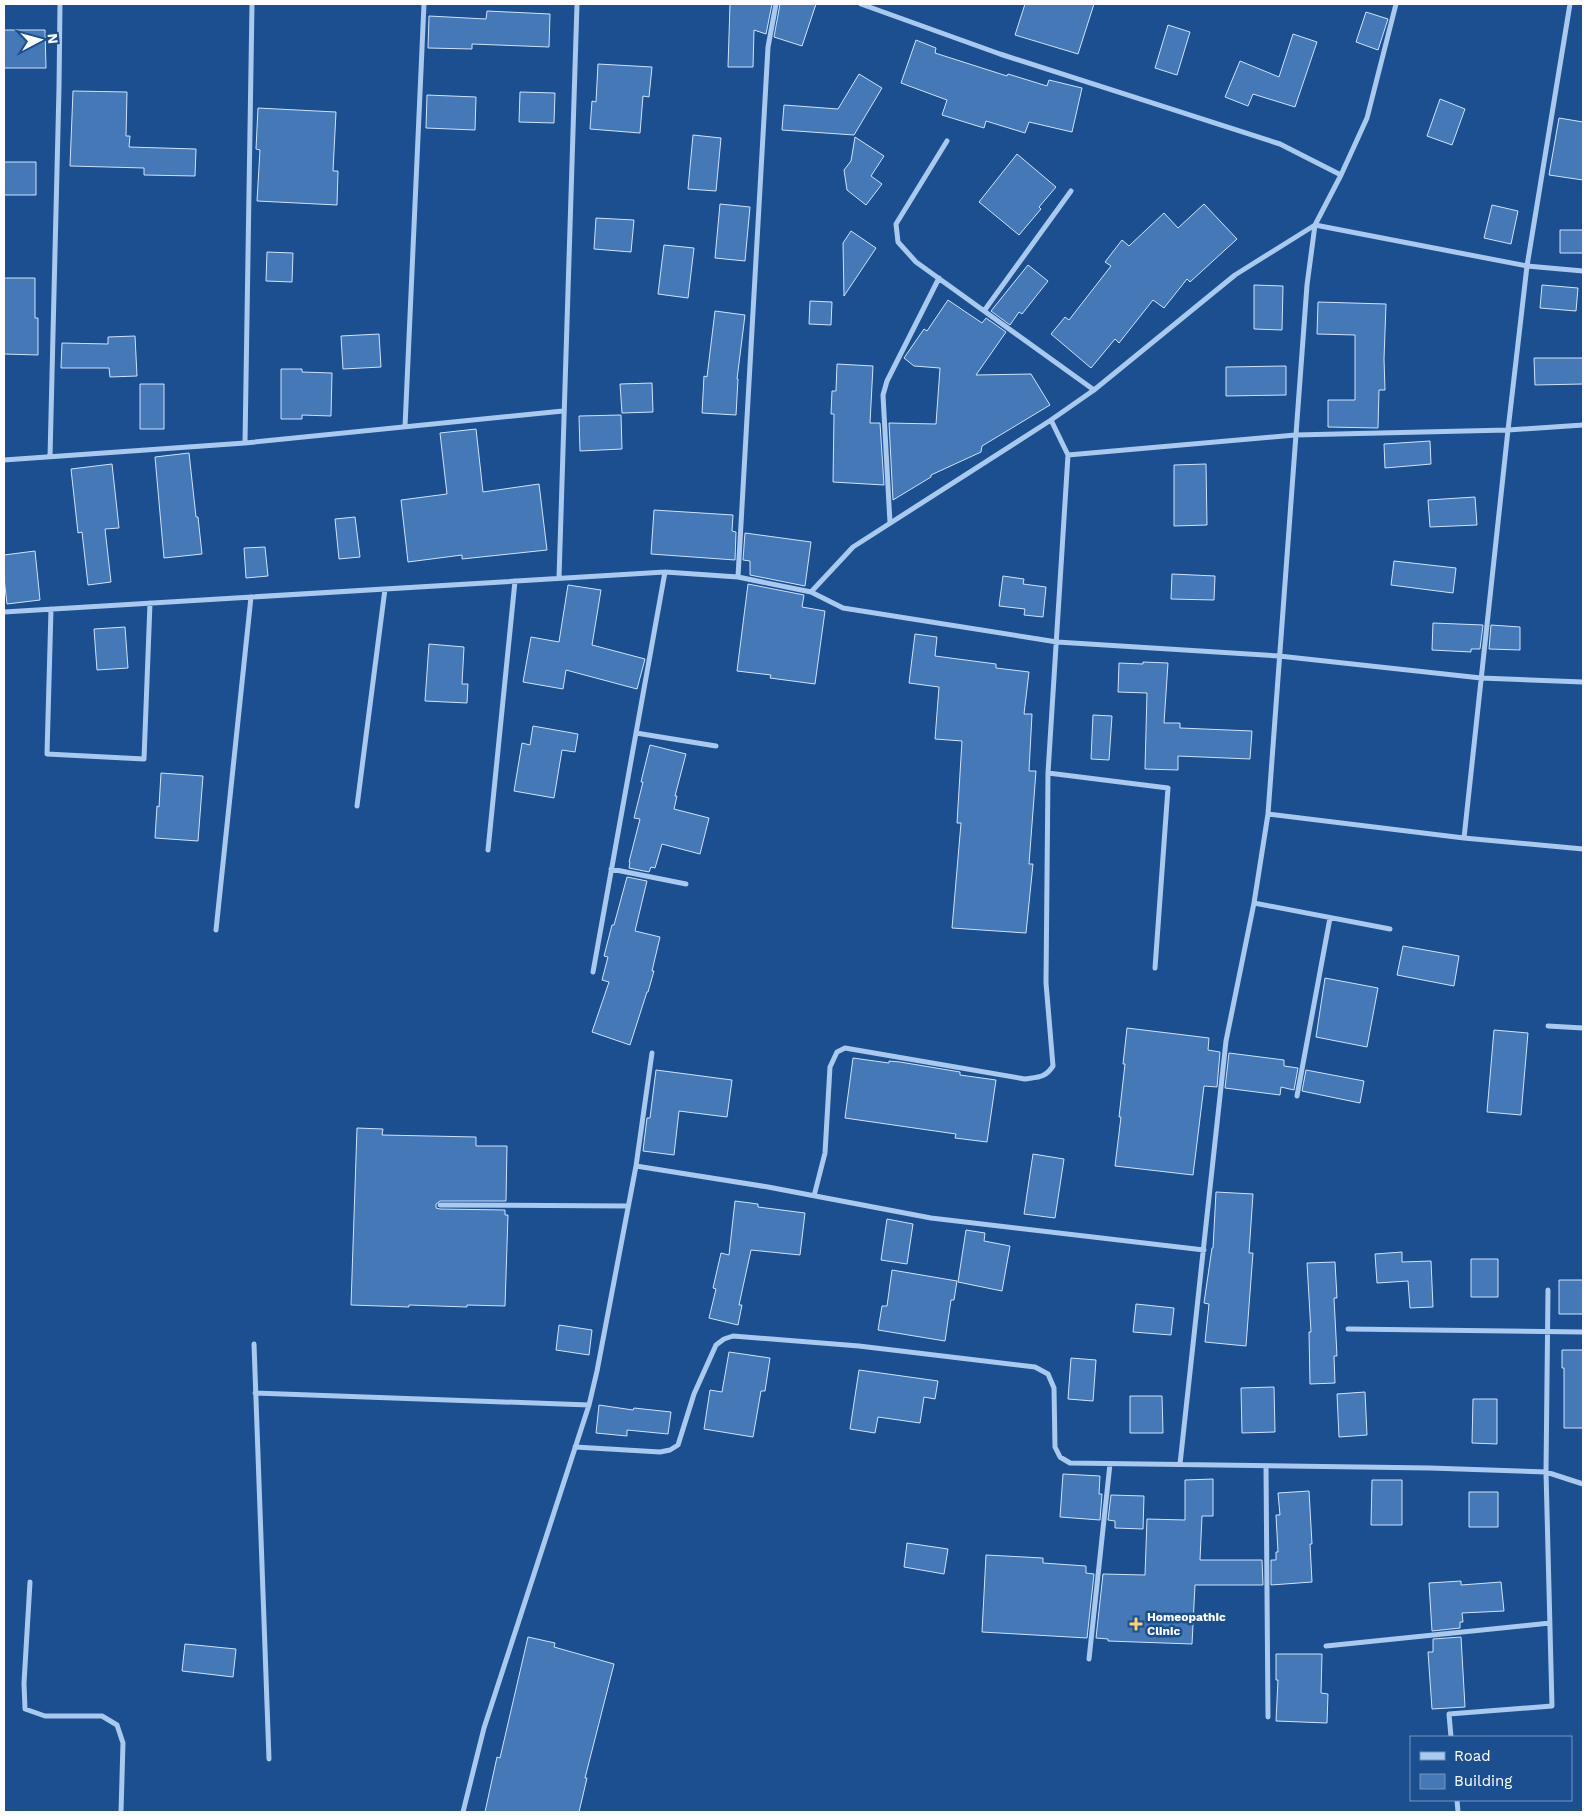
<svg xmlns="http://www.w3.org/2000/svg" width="1587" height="1816" font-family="'Work Sans',sans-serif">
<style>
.building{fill:#4478b7;stroke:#cfe3fa}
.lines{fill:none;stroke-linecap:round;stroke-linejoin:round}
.minor{stroke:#a9c9ee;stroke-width:5}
.poi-dot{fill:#ffd166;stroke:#1b4f8f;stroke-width:2}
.labels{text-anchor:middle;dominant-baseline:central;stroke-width:5;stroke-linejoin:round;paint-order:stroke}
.poi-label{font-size:12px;font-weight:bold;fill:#fff;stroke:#1b4f8f;text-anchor:start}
</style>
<rect width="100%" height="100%" fill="#1b4f8f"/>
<path class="building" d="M 730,4 L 772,4 L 766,34 L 754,30 L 753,67 L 728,67 Z
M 780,4 L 816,4 L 802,46 L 774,37 Z
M 1025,4 L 1094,4 L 1078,54 L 1015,35 Z
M 487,11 L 550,14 L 549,47 L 472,44 L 472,49 L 428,48 L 429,16 L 486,19 Z
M 1366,12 L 1388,19 L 1378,50 L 1356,42 Z
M 1168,25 L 1190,32 L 1177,75 L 1155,68 Z
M 4,30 L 45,30 L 46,68 L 4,68 Z
M 1293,34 L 1317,42 L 1295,107 L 1253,94 L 1248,106 L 1225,97 L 1240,61 L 1279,77 Z
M 916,40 L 936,48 L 935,53 L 1007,76 L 1008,74 L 1047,86 L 1049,80 L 1082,88 L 1072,132 L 1029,122 L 1025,133 L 986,121 L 984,128 L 942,115 L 947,100 L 901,83 Z
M 598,64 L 652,67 L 649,97 L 643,96 L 640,133 L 590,129 L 592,101 L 596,102 Z
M 859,74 L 882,88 L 854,135 L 782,130 L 784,105 L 838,109 Z
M 73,91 L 127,92 L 126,136 L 130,136 L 129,147 L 196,149 L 195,176 L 144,175 L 144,168 L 70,166 Z
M 520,92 L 555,93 L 554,123 L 519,122 Z
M 427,95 L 476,97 L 475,130 L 426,128 Z
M 1440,99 L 1465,109 L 1452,145 L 1427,136 Z
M 258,108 L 336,112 L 333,171 L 338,171 L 337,205 L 257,201 L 260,150 L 256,149 Z
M 1559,118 L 1583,122 L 1583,180 L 1549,175 Z
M 693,135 L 721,138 L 716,191 L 688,189 Z
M 855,137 L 884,156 L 871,176 L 882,184 L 866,205 L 847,190 L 844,170 L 851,161 Z
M 1017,154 L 1056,187 L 1039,207 L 1041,209 L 1019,235 L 979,202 Z
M 4,162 L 36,162 L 36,195 L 4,195 Z
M 720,204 L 750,207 L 745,261 L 715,258 Z
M 1204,204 L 1237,239 L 1190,282 L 1187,279 L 1164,308 L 1153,300 L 1119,343 L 1115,339 L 1091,368 L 1051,334 L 1065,317 L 1069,320 L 1111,266 L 1105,262 L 1122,240 L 1129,246 L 1164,213 L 1178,228 Z
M 1492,205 L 1518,211 L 1511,244 L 1484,238 Z
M 596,218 L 634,220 L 631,252 L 594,249 Z
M 1560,230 L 1583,230 L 1583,253 L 1560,253 Z
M 851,231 L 876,248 L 844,296 L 843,243 Z
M 664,245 L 694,248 L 688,298 L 658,294 Z
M 267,252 L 293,253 L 292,282 L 266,281 Z
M 1028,265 L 1048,281 L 1022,314 L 1019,312 L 1010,325 L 991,311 Z
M 4,278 L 35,278 L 35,318 L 38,318 L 38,355 L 4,354 Z
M 1254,285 L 1283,286 L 1282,330 L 1254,329 Z
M 1542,285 L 1578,288 L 1576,311 L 1540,308 Z
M 948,300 L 982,323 L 986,318 L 1006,332 L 976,375 L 1031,374 L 1050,405 L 982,446 L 981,452 L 931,475 L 931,477 L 893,500 L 889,423 L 936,424 L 940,368 L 914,366 L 904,358 L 924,329 L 927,331 Z
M 810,301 L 832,302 L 831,325 L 809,324 Z
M 1318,302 L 1386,304 L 1384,359 L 1385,390 L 1379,390 L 1378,428 L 1328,427 L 1328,400 L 1355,400 L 1355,335 L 1317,334 Z
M 715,311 L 745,315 L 737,379 L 738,379 L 736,415 L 702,413 L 704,376 L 707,377 Z
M 379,334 L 381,367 L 343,369 L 341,336 Z
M 135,336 L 137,376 L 110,377 L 109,368 L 61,368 L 62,343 L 108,344 L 108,337 Z
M 1534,358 L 1583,358 L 1583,384 L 1535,385 Z
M 837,364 L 873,366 L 870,423 L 880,423 L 884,485 L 833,482 L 834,414 L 831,414 L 832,391 L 836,391 Z
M 1286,366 L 1286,395 L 1226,396 L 1226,367 Z
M 281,369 L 302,369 L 302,372 L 332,373 L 331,416 L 302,415 L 302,419 L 281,419 Z
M 652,383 L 653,412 L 622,413 L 620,384 Z
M 140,384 L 164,384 L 164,429 L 140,429 Z
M 621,415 L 622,449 L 580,451 L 579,416 Z
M 476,429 L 483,492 L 539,484 L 547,550 L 462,559 L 462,555 L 408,562 L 401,500 L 447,494 L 440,433 Z
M 1430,441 L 1431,464 L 1385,468 L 1384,444 Z
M 189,453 L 196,517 L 198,517 L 202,554 L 164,558 L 155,457 Z
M 112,464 L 119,528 L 105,529 L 111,582 L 88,585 L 82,532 L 78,533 L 71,469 Z
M 1206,464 L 1207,525 L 1174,526 L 1174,465 Z
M 1475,497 L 1477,525 L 1430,527 L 1428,500 Z
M 654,510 L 733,515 L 732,531 L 736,532 L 735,560 L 651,554 Z
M 355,517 L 360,557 L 339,559 L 335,519 Z
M 745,533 L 811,542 L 805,586 L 750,575 L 750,561 L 743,560 Z
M 265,547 L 268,576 L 246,578 L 244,548 Z
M 35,551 L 40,600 L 7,604 L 4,578 L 4,555 Z
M 1394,561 L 1456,568 L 1453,593 L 1391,585 Z
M 1172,574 L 1215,576 L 1214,600 L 1171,599 Z
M 1003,576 L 1024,579 L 1023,584 L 1046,587 L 1043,617 L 1024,615 L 1025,609 L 999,606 Z
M 748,584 L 804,595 L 802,607 L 825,611 L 815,684 L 770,678 L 771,675 L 737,671 Z
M 568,585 L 601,590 L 592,645 L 645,659 L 637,689 L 566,670 L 563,689 L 523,682 L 531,637 L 559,642 Z
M 1433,623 L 1483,625 L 1480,649 L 1471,649 L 1471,652 L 1432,650 Z
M 1491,625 L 1520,627 L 1520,650 L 1489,649 Z
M 125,627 L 128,668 L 97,670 L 94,629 Z
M 915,634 L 937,637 L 935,656 L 996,664 L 996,668 L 1029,672 L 1024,714 L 1032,714 L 1029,771 L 1036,771 L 1029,864 L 1033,864 L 1026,933 L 952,928 L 961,823 L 957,823 L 962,741 L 935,739 L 939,687 L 909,683 Z
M 429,644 L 464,647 L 462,684 L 468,684 L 467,703 L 425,701 Z
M 1143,662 L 1168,663 L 1164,723 L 1180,723 L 1180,728 L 1252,731 L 1250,759 L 1178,756 L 1178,770 L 1145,769 L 1147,693 L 1118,692 L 1119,663 L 1143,664 Z
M 1093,715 L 1112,716 L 1109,760 L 1091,759 Z
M 533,726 L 578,734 L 575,752 L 562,750 L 554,798 L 514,791 L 522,743 L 530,745 Z
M 650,745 L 686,754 L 675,796 L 677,796 L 674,809 L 709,818 L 700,854 L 662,844 L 655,868 L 651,867 L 649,872 L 629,868 L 630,862 L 629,862 L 640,819 L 634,818 L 643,782 L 641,782 Z
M 161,773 L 203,776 L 198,841 L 155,838 L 157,806 L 159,807 Z
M 627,877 L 647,881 L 635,931 L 660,937 L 652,971 L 654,971 L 648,992 L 647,992 L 630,1045 L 592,1032 L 609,982 L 602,980 L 608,957 L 604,956 L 612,925 L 614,925 Z
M 1403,946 L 1459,956 L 1454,986 L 1397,975 Z
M 1325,978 L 1378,988 L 1367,1047 L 1316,1037 Z
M 1127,1028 L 1209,1038 L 1208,1050 L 1220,1052 L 1217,1087 L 1204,1086 L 1193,1175 L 1115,1166 L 1121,1117 L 1119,1117 L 1125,1064 L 1123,1064 Z
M 1494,1030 L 1528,1033 L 1521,1115 L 1487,1112 Z
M 1229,1053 L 1284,1060 L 1284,1066 L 1298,1068 L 1294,1090 L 1281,1087 L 1280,1095 L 1225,1088 Z
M 853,1058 L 889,1063 L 889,1061 L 900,1062 L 960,1072 L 960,1075 L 996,1080 L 987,1142 L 955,1138 L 956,1134 L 845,1118 Z
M 656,1070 L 732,1080 L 727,1117 L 679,1111 L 674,1155 L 643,1151 L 647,1118 L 650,1118 Z
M 1306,1070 L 1364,1081 L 1360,1103 L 1302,1091 Z
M 357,1128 L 383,1129 L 382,1135 L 476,1137 L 476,1146 L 507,1146 L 506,1201 L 440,1201 L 436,1204 L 436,1208 L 440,1209 L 505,1210 L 505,1215 L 508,1215 L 505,1306 L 467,1305 L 467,1307 L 409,1305 L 409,1307 L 351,1305 Z
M 1033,1154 L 1064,1159 L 1055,1218 L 1024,1214 Z
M 1216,1192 L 1253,1194 L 1249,1253 L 1253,1253 L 1246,1346 L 1205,1342 L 1209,1304 L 1204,1303 L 1212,1248 L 1213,1248 Z
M 735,1201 L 758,1204 L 758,1207 L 805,1213 L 800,1255 L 751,1250 L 739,1305 L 742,1305 L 738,1325 L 709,1318 L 716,1289 L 713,1288 L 721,1253 L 729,1255 Z
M 887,1219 L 913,1224 L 907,1264 L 881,1260 Z
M 966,1230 L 985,1233 L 984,1241 L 1010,1246 L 1002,1291 L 958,1282 Z
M 1402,1252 L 1402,1262 L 1431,1261 L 1433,1307 L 1410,1308 L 1408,1281 L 1377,1283 L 1375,1254 Z
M 1471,1259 L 1498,1259 L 1498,1297 L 1471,1297 Z
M 1335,1262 L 1337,1298 L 1334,1298 L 1337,1356 L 1334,1356 L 1335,1383 L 1310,1384 L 1309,1332 L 1311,1332 L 1307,1263 Z
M 892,1270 L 957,1281 L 954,1300 L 951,1300 L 945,1341 L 878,1330 L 882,1306 L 887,1306 Z
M 1559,1280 L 1583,1280 L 1583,1314 L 1559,1314 Z
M 1136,1304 L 1174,1308 L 1171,1335 L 1133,1332 Z
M 559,1325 L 592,1330 L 589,1355 L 556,1350 Z
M 1562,1350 L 1583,1350 L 1583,1428 L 1564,1428 L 1564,1368 L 1562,1368 Z
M 729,1352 L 770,1358 L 765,1391 L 761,1391 L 753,1437 L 704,1429 L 710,1390 L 722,1392 Z
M 1071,1358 L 1096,1360 L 1093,1401 L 1068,1399 Z
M 859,1370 L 938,1381 L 935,1399 L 924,1397 L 920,1423 L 878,1417 L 875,1433 L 850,1429 Z
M 1274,1387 L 1275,1432 L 1242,1433 L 1241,1388 Z
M 1365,1392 L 1367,1435 L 1339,1437 L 1337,1394 Z
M 1130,1396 L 1162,1396 L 1163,1433 L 1130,1433 Z
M 1473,1399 L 1497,1399 L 1497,1444 L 1472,1443 Z
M 599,1405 L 633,1410 L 634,1408 L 671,1412 L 668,1434 L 627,1430 L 627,1436 L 596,1433 Z
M 1063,1474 L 1100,1476 L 1099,1494 L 1102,1494 L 1100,1520 L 1060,1517 Z
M 1213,1479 L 1213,1516 L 1202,1516 L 1200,1560 L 1262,1560 L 1263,1585 L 1195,1585 L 1192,1644 L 1108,1641 L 1108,1639 L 1096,1638 L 1103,1574 L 1145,1575 L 1147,1519 L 1185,1520 L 1185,1480 Z
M 1372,1480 L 1402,1480 L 1402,1525 L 1371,1525 Z
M 1309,1491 L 1312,1544 L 1310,1544 L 1312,1582 L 1271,1585 L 1271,1560 L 1276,1560 L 1276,1552 L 1278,1552 L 1276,1515 L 1280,1515 L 1278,1493 Z
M 1469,1492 L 1498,1492 L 1498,1527 L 1469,1527 Z
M 1111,1495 L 1144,1496 L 1143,1529 L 1115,1528 L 1115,1521 L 1108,1520 Z
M 907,1543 L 948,1549 L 944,1574 L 904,1567 Z
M 986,1555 L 1043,1558 L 1043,1563 L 1086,1566 L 1086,1573 L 1094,1574 L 1087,1638 L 982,1632 Z
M 1461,1581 L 1461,1585 L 1501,1582 L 1504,1611 L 1462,1613 L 1463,1622 L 1460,1622 L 1460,1628 L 1432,1631 L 1429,1583 Z
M 528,1637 L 555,1643 L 554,1647 L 614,1664 L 585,1778 L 587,1778 L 579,1812 L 485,1812 L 497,1757 L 500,1758 Z
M 1461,1637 L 1465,1707 L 1432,1709 L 1428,1652 L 1433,1652 L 1433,1639 Z
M 185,1644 L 236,1649 L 233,1677 L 182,1671 Z
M 1276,1654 L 1322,1654 L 1321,1693 L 1328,1694 L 1327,1723 L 1276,1721 L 1278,1680 L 1276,1680 Z"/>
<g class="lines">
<path class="minor" d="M 861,4 L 1000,54 L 1280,144 L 1341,175 L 1315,225 L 1307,285 L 1268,814 L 1254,903 L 1390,929
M 1570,4 L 1527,266 L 1508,430 L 1583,425
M 947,141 L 896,224 L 898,242 L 916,262 L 1094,390
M 1341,175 L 1367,118 L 1396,4
M 984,311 L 1071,191
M 405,427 L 424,4
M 245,443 L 252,4
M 1068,455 L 1295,435 L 1508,430 L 1464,838
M 50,457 L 59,88 L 60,4
M 4,460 L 245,443 L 563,411
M 890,523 L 883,395 L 887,381 L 939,278
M 738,577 L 768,47 L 776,4
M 559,578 L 577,4
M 811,592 L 853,547 L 1051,420 L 1094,390 L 1235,275 L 1315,225 L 1527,266 L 1583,271
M 51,609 L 47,754 L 144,759 L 150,603
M 4,612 L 665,572 L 738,577 L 811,592 L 843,608 L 1057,642 L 1279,656 L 1481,678 L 1583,682
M 636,733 L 716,746
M 1048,773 L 1168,788 L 1155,968
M 357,806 L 385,589
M 1268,814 L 1464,838 L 1583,849
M 488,850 L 515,581
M 611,869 L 686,884
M 216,930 L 251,597
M 593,972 L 665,572
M 1548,1026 L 1583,1028
M 1297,1096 L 1330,918
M 636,1166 L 768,1187 L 931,1218 L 1204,1250
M 814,1196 L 825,1153 L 830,1067 L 837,1052 L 845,1048 L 1025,1079 C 1039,1077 1045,1078 1053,1066 L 1046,983 L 1048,773 L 1068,455 L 1051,420
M 440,1205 L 628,1206
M 1348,1329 L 1583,1332
M 254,1344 L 269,1759
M 255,1393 L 589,1405
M 575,1447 L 660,1452 L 670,1450 L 678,1445 L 694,1394 L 716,1345 L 724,1339 L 733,1336 L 859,1346 L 1035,1367 L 1048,1374 L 1054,1388 L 1055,1447 L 1060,1457 L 1070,1463 L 1430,1468 L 1546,1472 L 1583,1484
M 1180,1464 L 1226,1041 L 1254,903
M 1266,1466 L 1268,1717
M 30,1582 L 24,1683 L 25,1709 L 45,1716 L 102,1716 L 117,1725 L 123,1743 L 121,1812
M 1326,1646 L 1550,1623
M 1089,1659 L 1110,1464
M 1451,1737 L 1449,1714 L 1552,1706 L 1546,1472 L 1548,1290
M 1457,1800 L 1458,1812
M 463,1812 L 484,1728 L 589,1405 L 597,1371 L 636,1166 L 652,1053"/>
</g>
<path class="poi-dot" d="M1133.5 1616.5h5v5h5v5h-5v5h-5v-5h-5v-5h5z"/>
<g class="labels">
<g class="poi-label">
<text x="1147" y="1617">Homeopathic<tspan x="1147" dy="14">Clinic</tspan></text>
</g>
</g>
<rect width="1587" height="1816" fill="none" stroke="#ffffff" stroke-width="10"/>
<rect x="1410" y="1736" width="162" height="65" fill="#1b4f8f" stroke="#7695bc"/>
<rect x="1420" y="1752" width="25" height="8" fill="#a9c9ee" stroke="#7695bc"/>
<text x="1454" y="1761" font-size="15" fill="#ffffff">Road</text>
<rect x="1420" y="1774" width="25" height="15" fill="#4478b7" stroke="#7695bc"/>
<text x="1454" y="1786" font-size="15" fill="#ffffff">Building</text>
<g transform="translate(40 40) rotate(84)" stroke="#1b4f8f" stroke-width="4" paint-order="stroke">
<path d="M0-4L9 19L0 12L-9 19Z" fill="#ffffff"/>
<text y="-8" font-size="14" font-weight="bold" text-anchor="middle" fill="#ffffff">N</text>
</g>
</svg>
